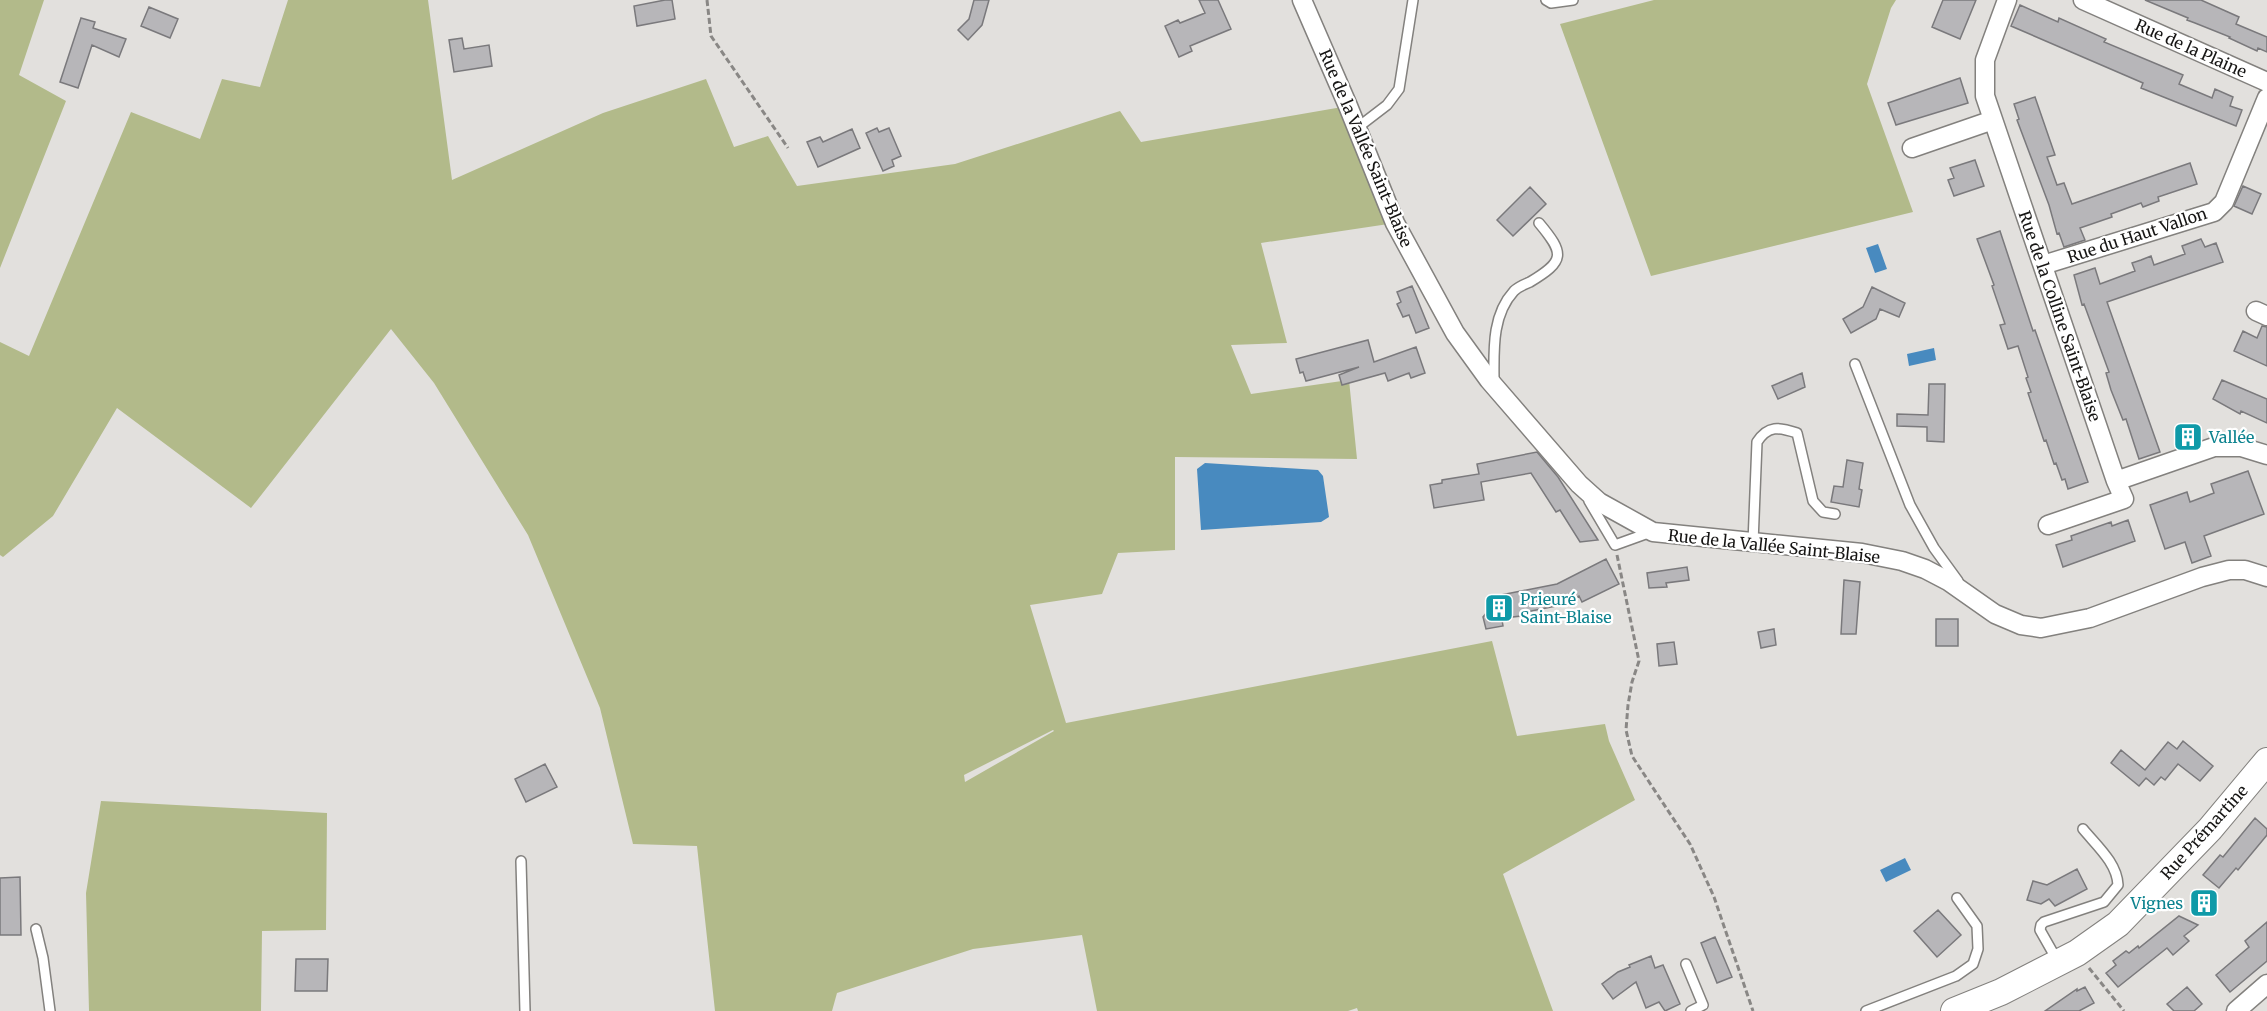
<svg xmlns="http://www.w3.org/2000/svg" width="2267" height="1011" font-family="Merriweather,serif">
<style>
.green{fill:#b2ba8a;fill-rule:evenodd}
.water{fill:#488abf}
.building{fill:#b7b6b9;stroke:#7a797c;stroke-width:1.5}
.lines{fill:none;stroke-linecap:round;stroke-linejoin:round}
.lane-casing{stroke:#83817e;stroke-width:12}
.street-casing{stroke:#83817e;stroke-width:21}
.secondary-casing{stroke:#83817e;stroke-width:28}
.path{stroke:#898785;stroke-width:3;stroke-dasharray:6 3;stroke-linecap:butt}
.lane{stroke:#fff;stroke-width:9}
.street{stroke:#fff;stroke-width:18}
.secondary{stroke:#fff;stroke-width:26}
.labels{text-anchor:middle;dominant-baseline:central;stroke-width:4.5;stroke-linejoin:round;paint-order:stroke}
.street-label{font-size:16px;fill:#161514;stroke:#fff}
.culture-label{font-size:16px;fill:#0d838f;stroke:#fff;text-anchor:start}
</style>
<rect width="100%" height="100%" fill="#e2e0dd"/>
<path class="green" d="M 0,0 L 44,0 L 19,75 L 66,101 L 0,268 Z
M 288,0 L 428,0 L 452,180 L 603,113 L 706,79 L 734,147 L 768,136 L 797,186 L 955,164 L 1120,111 L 1141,142 L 1348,106 L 1395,223 L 1261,243 L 1287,343 L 1231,345 L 1251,394 L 1349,380 L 1357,459 L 1175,457 L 1175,550 L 1118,553 L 1102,594 L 1030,605 L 1066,723 L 1492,641 L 1517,736 L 1605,724 L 1609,741 L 1635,800 L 1503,874 L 1553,1011 L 1358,1011 L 1357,1008 L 1348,1011 L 1097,1011 L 1082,935 L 973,949 L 837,993 L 832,1011 L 715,1011 L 697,846 L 633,844 L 600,708 L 528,535 L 434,383 L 391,329 L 251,508 L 117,408 L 53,516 L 3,557 L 0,555 L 0,342 L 29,356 L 131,112 L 200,139 L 222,79 L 260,87 ZM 1053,730 L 1054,731 L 965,782 L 964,775 Z
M 1654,0 L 1896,0 L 1891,8 L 1867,84 L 1913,212 L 1651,276 L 1560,24 Z
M 101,801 L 327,813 L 326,930 L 262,931 L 261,1011 L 89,1011 L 86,893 Z"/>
<path class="water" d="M 1878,244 L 1887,269 L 1875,273 L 1866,248 Z
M 1934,348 L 1936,360 L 1909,366 L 1907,354 Z
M 1205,463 L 1318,470 L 1323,476 L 1329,517 L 1321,522 L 1201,530 L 1197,469 Z
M 1905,858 L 1911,870 L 1886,882 L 1880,870 Z"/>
<path class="building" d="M 665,0 L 672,0 L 675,19 L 637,26 L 634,6 Z
M 974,0 L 989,0 L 982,25 L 968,40 L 958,30 L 969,19 Z
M 1199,0 L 1218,0 L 1231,29 L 1190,46 L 1192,51 L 1179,57 L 1165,26 L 1178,20 L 1180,23 L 1205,13 Z
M 1943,0 L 1976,0 L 1960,39 L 1932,27 Z
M 2145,0 L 2201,0 L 2239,17 L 2236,24 L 2267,37 L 2267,52 L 2258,48 L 2257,51 L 2229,38 L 2230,37 L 2195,23 L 2187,20 L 2188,18 Z
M 2020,5 L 2058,22 L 2059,18 L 2106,39 L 2104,42 L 2183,75 L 2179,84 L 2212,98 L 2215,89 L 2233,97 L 2230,106 L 2242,110 L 2236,126 L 2141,88 L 2143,83 L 2011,26 Z
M 149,7 L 178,19 L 170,38 L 141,26 Z
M 81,18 L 95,22 L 93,28 L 126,39 L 119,57 L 92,45 L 78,88 L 60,82 Z
M 462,38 L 464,49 L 489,45 L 492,66 L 454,72 L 449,40 Z
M 1960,78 L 1968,103 L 1896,125 L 1888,103 Z
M 2035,97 L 2055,155 L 2047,157 L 2057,185 L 2064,183 L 2072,204 L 2190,163 L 2197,184 L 2158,197 L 2159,201 L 2143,207 L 2141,203 L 2111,214 L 2112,217 L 2080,228 L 2085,240 L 2064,247 L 2059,233 L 2057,234 L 2049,205 L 2017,120 L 2019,119 L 2014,104 Z
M 877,128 L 879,132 L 889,128 L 901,156 L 892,160 L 894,166 L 883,171 L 866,133 Z
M 852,129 L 860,148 L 818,167 L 807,142 L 820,137 L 823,142 Z
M 1975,160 L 1984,186 L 1954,196 L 1948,180 L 1954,178 L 1950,168 Z
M 2243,186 L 2261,194 L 2252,214 L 2234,206 Z
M 1530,187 L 1546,204 L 1513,236 L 1497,220 Z
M 2000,231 L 2033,331 L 2035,330 L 2088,482 L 2068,489 L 2065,479 L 2062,480 L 2056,463 L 2054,464 L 2046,440 L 2044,441 L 2028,393 L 2031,392 L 2026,378 L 2028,377 L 2018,346 L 2008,349 L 2000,325 L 2005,324 L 1992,286 L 1994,285 L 1977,239 Z
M 2201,239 L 2205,247 L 2216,243 L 2223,262 L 2107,302 L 2160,452 L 2139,459 L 2126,419 L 2123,420 L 2111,390 L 2106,373 L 2109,372 L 2084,304 L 2082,305 L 2074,275 L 2095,268 L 2100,284 L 2135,271 L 2132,263 L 2141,260 L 2151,256 L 2154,265 L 2185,254 L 2182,246 Z
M 1412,286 L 1429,328 L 1416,333 L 1409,315 L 1403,317 L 1397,304 L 1401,302 L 1397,292 Z
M 1872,287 L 1905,303 L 1899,317 L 1880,309 L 1876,319 L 1851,333 L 1843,319 L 1863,307 Z
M 2262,326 L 2267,327 L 2267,366 L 2234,351 L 2243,331 L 2257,338 Z
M 1368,340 L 1374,362 L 1416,347 L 1425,373 L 1411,378 L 1409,373 L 1388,381 L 1385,373 L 1342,385 L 1339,375 L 1359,367 L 1306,381 L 1303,372 L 1300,373 L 1296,359 Z
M 1802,373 L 1805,387 L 1778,399 L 1772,386 Z
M 2222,380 L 2267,399 L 2267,423 L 2241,411 L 2240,414 L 2213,399 Z
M 1929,384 L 1945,384 L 1944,442 L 1927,441 L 1927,427 L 1897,426 L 1897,414 L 1928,415 Z
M 1537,452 L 1558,477 L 1598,540 L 1580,542 L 1560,510 L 1556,512 L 1531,473 L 1481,482 L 1484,500 L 1434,508 L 1430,485 L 1442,483 L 1442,480 L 1479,474 L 1477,464 Z
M 1847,460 L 1863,463 L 1859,489 L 1862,490 L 1859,507 L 1831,502 L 1834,486 L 1843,487 Z
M 2248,471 L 2264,514 L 2204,536 L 2211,556 L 2192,563 L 2185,542 L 2165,549 L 2150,505 L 2187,492 L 2190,502 L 2214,493 L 2211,484 Z
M 2128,520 L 2135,541 L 2063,567 L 2056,545 L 2072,540 L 2071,536 L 2111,522 L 2112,526 Z
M 1606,559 L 1619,584 L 1582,602 L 1579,596 L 1561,605 L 1521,613 L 1521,616 L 1504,618 L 1502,620 L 1503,626 L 1486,629 L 1483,617 L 1501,595 L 1557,584 Z
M 1687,567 L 1689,580 L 1666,583 L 1667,587 L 1649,588 L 1647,573 Z
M 1844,580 L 1860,582 L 1856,634 L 1841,634 Z
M 1936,619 L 1958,619 L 1958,646 L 1936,646 Z
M 1774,629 L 1776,645 L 1761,648 L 1758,632 Z
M 1674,642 L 1677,664 L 1659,666 L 1657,644 Z
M 2183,741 L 2213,766 L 2200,781 L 2178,764 L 2165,780 L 2161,777 L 2154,785 L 2146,778 L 2139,786 L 2111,763 L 2121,750 L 2145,770 L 2168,742 L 2177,749 Z
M 545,764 L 557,787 L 526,802 L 515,779 Z
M 2255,818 L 2267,829 L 2267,835 L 2238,870 L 2236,868 L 2219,888 L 2203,875 L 2220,855 L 2223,857 Z
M 2077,869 L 2087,889 L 2055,906 L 2049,899 L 2041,904 L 2027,900 L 2033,881 L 2047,885 Z
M 20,877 L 21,935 L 0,935 L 0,878 Z
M 1938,910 L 1961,935 L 1937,957 L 1914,931 Z
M 2179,916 L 2198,925 L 2184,936 L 2189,941 L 2173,955 L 2167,948 L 2118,987 L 2106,973 L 2116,965 L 2113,961 L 2126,951 L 2129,953 L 2138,946 L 2139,948 Z
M 2267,922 L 2267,961 L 2230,992 L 2216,975 L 2249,947 L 2245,941 Z
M 1715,937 L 1732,977 L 1717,983 L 1701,943 Z
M 1651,956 L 1655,968 L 1663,965 L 1680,1004 L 1665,1011 L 1659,1002 L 1646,1008 L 1636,982 L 1613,999 L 1602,984 L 1618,972 L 1630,967 L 1629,965 Z
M 296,959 L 328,959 L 327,991 L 295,991 Z
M 2085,987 L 2094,1003 L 2079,1011 L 2045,1011 L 2077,989 L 2077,991 Z
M 2187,987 L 2202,1004 L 2194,1011 L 2174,1011 L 2167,1004 Z"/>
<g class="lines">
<g class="lane-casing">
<path id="lane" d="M 1546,0 L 1551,3 L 1573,0
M 1357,128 L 1387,105 L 1399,89 L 1413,0
M 1855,364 L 1910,505 L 1934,548 L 1958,581
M 1494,384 C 1494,352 1491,316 1514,291 C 1518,287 1525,284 1530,282 C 1565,261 1565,254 1539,223
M 1589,501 L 1615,545 L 1651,532
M 1753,543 L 1757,442 C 1768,425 1779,427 1797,433 L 1813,501 L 1823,512 L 1835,514
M 521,861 L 525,1011
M 36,929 L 43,958 L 50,1011
M 2057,960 L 2040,930 L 2041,925 L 2044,922 L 2104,902 L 2118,885 C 2117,863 2097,846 2083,829
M 1686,964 L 1703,1005 L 1691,1011
M 1866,1011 L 1956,976 L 1973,964 L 1978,949 L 1977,926 L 1957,898"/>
</g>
<g class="street-casing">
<path id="street" d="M 1302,0 L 1348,106 L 1395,223 L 1455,333 L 1489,380 L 1579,484 L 1599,502 L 1653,532 L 1862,553 L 1902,561 L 1925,569 L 1948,581 L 1995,614 L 2021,625 L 2041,628 L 2090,618 L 2202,577 L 2229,570 L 2245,570 L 2267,577
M 2007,0 L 1985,60 L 1985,96 L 2116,481 L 2214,447 L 2241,447 L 2267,455
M 2083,0 L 2267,82
M 1912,148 L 1993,120
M 2043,265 L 2214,212 L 2224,202 L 2267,98
M 2256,311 L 2267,316
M 2048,525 L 2124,499 L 2116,481
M 2236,1011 L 2267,984"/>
</g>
<g class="secondary-casing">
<path id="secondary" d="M 1954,1011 L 2001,992 L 2077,953 L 2118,924 L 2210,829 L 2267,761"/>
</g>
<path class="path" d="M 707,0 L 711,36 L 788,148
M 1617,555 L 1639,661 L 1632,682 L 1628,705 L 1626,730 L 1632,756 L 1690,844 L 1714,897 L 1753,1011
M 2089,968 L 2124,1011"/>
<use href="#lane" class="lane"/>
<use href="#street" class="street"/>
<use href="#secondary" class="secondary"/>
</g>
<defs>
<g id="building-square" transform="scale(1.5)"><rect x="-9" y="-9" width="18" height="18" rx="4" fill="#0f9aa8" stroke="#fff"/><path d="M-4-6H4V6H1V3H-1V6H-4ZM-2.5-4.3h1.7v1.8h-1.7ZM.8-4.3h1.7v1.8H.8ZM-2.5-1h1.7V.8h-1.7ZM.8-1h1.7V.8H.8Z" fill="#fff"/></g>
</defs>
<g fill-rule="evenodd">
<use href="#building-square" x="2188" y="437"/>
<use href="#building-square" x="1499" y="608"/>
<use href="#building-square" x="2204" y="903"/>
</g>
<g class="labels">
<g class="street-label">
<text transform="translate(2191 48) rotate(24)">Rue de la Plaine</text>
<text transform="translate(1366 148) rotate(67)">Rue de la Vallée Saint-Blaise</text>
<text transform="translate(2137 235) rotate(-18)">Rue du Haut Vallon</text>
<text transform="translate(2060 316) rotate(71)">Rue de la Colline Saint-Blaise</text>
<text transform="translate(1774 546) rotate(6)">Rue de la Vallée Saint-Blaise</text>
<text transform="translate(2204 832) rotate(-48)">Rue Prémartine</text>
</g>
<g class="culture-label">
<text x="2209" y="437">Vallée</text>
<text x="1520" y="599">Prieuré<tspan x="1520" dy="18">Saint-Blaise</tspan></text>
<text x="2183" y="903" text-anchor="end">Vignes</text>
</g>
</g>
</svg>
